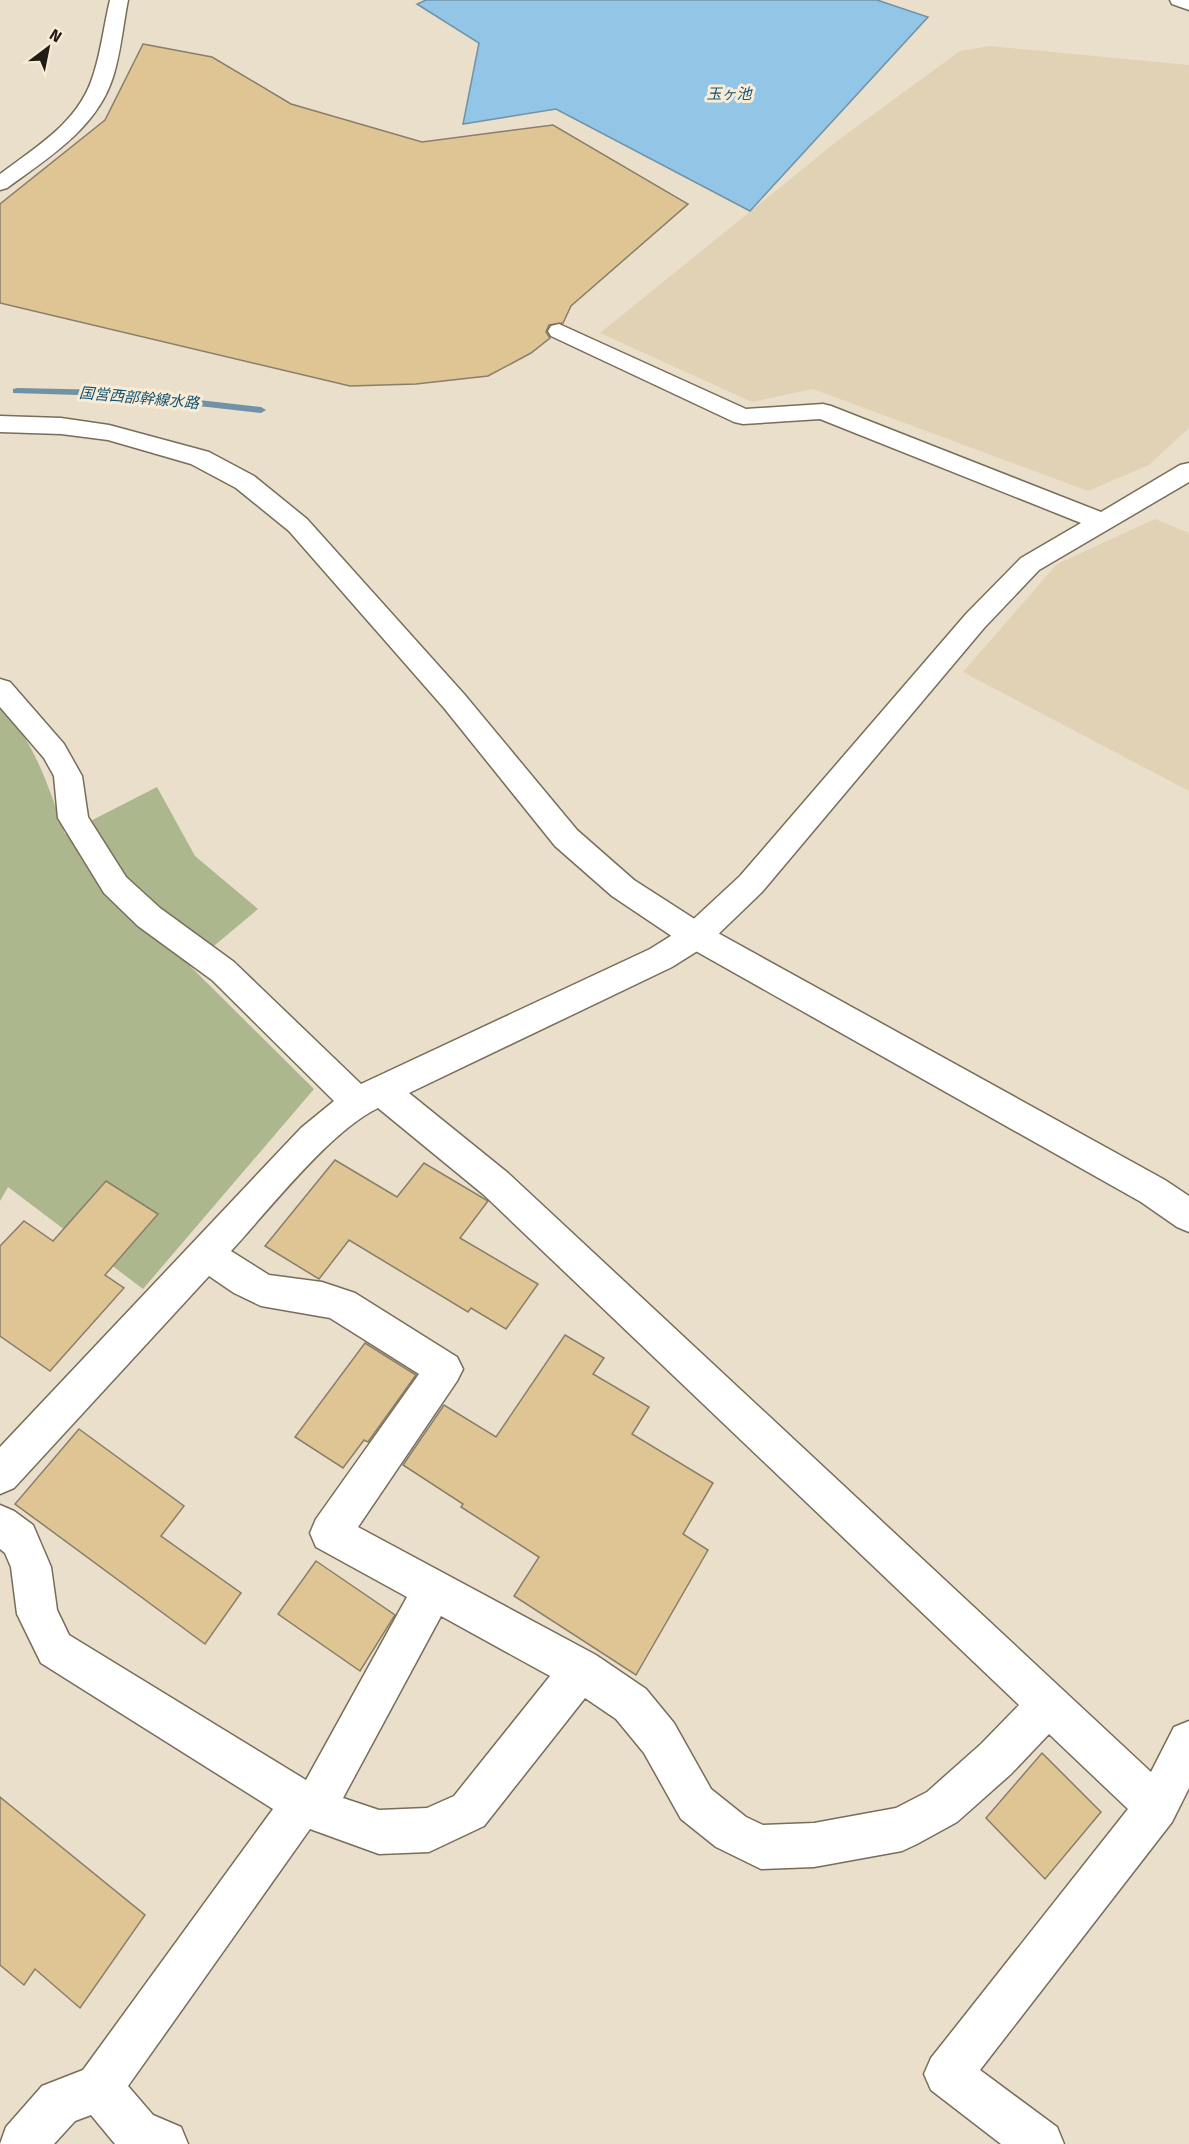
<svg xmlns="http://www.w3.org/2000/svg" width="1189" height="2144" font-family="'Fira Sans','Noto Sans JP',sans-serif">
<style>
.built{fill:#e1d2b6}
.green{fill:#adb78d}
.water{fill:#92c5e6;stroke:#7092a7;stroke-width:1.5}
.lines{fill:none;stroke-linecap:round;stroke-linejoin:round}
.stream{fill:#7092a7;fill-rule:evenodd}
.building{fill:#dfc594;stroke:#887e6b;stroke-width:1.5}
.minor-casing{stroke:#776d5a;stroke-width:3}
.tertiary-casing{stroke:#776d5a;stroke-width:3}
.minor{fill:#fff;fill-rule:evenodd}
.tertiary{fill:#fff;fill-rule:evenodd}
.labels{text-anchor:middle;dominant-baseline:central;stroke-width:6;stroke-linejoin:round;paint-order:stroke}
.far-water-label{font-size:15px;font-style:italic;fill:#145272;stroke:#f8ecd7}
</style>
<rect width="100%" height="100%" fill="#eadfca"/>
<path class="built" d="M 989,46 L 1189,65 L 1189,428 L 1149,465 L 1088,491 L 813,389 L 752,402 L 600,333 L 841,138 L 960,51 Z
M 1155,519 L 1189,533 L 1189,791 L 963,672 L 1057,564 Z"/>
<path class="green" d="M 0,707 C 34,738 50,791 65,834 L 157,787 L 195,856 L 258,909 L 190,966 L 314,1089 L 143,1289 L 8,1187 L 0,1201 Z"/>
<path class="water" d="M 426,0 L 877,0 L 928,17 L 750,211 L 556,109 L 463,124 L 479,43 L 417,4 Z"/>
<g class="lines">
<path class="stream" d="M 17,388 L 111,390 L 261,407 L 266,410 L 261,413 L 111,396 L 13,393 L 13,389 Z"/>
</g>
<path class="building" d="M 143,44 L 212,57 L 291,104 L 422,142 L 553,125 L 688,204 L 571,306 L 563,323 L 549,325 L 546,332 L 550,338 L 531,353 L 488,376 L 416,384 L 350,386 L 0,303 L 0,204 L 105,120 Z
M 335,1160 L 397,1197 L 424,1163 L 488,1201 L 460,1238 L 538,1284 L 506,1329 L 471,1308 L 468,1312 L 349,1240 L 319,1279 L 265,1246 Z
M 106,1181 L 158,1214 L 105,1275 L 124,1288 L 50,1371 L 0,1336 L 0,1246 L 24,1221 L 53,1241 Z
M 565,1335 L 604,1358 L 593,1374 L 649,1407 L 632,1434 L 713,1483 L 683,1534 L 708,1550 L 636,1675 L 514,1596 L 539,1557 L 461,1507 L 463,1504 L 403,1465 L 444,1405 L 496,1437 Z
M 365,1343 L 416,1375 L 368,1442 L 364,1440 L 343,1468 L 295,1437 Z
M 79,1429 L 184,1506 L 161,1536 L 241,1593 L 205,1644 L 15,1504 Z
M 316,1561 L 395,1615 L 360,1671 L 278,1614 Z
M 1042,1753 L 1101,1812 L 1045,1879 L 986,1818 Z
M 0,1797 L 145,1915 L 80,2008 L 35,1969 L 24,1985 L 0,1965 Z"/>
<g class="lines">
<g class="minor-casing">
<path id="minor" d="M 110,0 L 128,0 C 123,25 121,52 113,77 C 97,128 48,158 7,188 L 0,190 L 0,174 C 36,147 79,122 93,76 C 101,52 104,25 110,0 Z
M 1170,0 L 1189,0 L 1189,10 L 1172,4 Z
M 559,324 L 746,409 L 823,404 L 831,406 L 1101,512 L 1180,465 L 1189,463 L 1189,482 L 1039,570 L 984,628 L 762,892 L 707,945 L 672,967 L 409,1093 L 508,1173 L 1151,1772 L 1174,1727 L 1189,1721 L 1189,1788 L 1172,1822 L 980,2070 L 1057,2127 L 1064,2144 L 1001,2144 L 931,2090 L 924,2074 L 931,2058 L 1128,1809 L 1049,1734 L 1011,1774 L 957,1822 L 917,1844 L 902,1851 L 814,1867 L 761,1869 L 716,1847 L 681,1819 L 644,1753 L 616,1719 L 585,1698 L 484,1826 L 429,1852 L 379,1854 L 310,1829 L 128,2086 L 153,2115 L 181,2127 L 188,2144 L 115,2144 L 91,2115 L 75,2121 L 54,2144 L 0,2144 L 6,2127 L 42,2086 L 83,2070 L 273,1809 L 41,1663 L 17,1614 L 11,1567 L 5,1553 L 0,1549 L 0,1505 L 14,1511 L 33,1525 L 51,1567 L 57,1610 L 69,1635 L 306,1780 L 407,1597 L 316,1547 L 310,1533 L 316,1519 L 419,1374 L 330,1318 L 261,1306 L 234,1293 L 209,1276 L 14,1488 L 0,1494 L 0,1447 L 301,1128 L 334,1101 L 212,980 L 138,926 L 104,893 L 58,818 L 54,776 L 44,758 L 0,707 L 0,679 L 10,682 L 64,744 L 82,776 L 88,817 L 126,877 L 160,908 L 234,962 L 361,1084 L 650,949 L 685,927 L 740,876 L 966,614 L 1021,558 L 1081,523 L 820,419 L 743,424 L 734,422 L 551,336 L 548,331 L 551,326 ZM 378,1108 L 484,1195 L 1019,1705 L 981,1744 L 927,1792 L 896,1808 L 814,1823 L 763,1825 L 746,1817 L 711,1789 L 674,1723 L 646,1689 L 596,1655 L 358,1527 L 457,1381 L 463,1369 L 457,1357 L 355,1293 L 322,1282 L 269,1275 L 231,1251 C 269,1210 330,1131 378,1108 ZM 441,1616 L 550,1676 L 454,1796 L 427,1808 L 379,1810 L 343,1798 Z"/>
</g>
<g class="tertiary-casing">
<path id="tertiary" d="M 0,416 L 61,418 L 109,425 L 209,452 L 254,476 L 307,519 L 464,694 L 577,830 L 634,880 L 707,927 L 1165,1180 L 1189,1196 L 1189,1232 L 1177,1227 L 1141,1202 L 685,945 L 612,896 L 555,846 L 444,708 L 289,531 L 236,488 L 191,464 L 108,440 L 61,434 L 0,432 Z"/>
</g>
<use href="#minor" class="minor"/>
<use href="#tertiary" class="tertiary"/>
</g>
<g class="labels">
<g class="far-water-label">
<text x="729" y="94">玉ヶ池</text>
<text transform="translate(139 398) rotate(5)">国営西部幹線水路</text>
</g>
</g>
<g transform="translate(48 48) rotate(32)" stroke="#f8ecd7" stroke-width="4.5" paint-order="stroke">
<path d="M0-4.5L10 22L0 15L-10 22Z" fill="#211c15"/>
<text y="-9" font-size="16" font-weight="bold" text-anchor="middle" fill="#211c15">N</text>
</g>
</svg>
